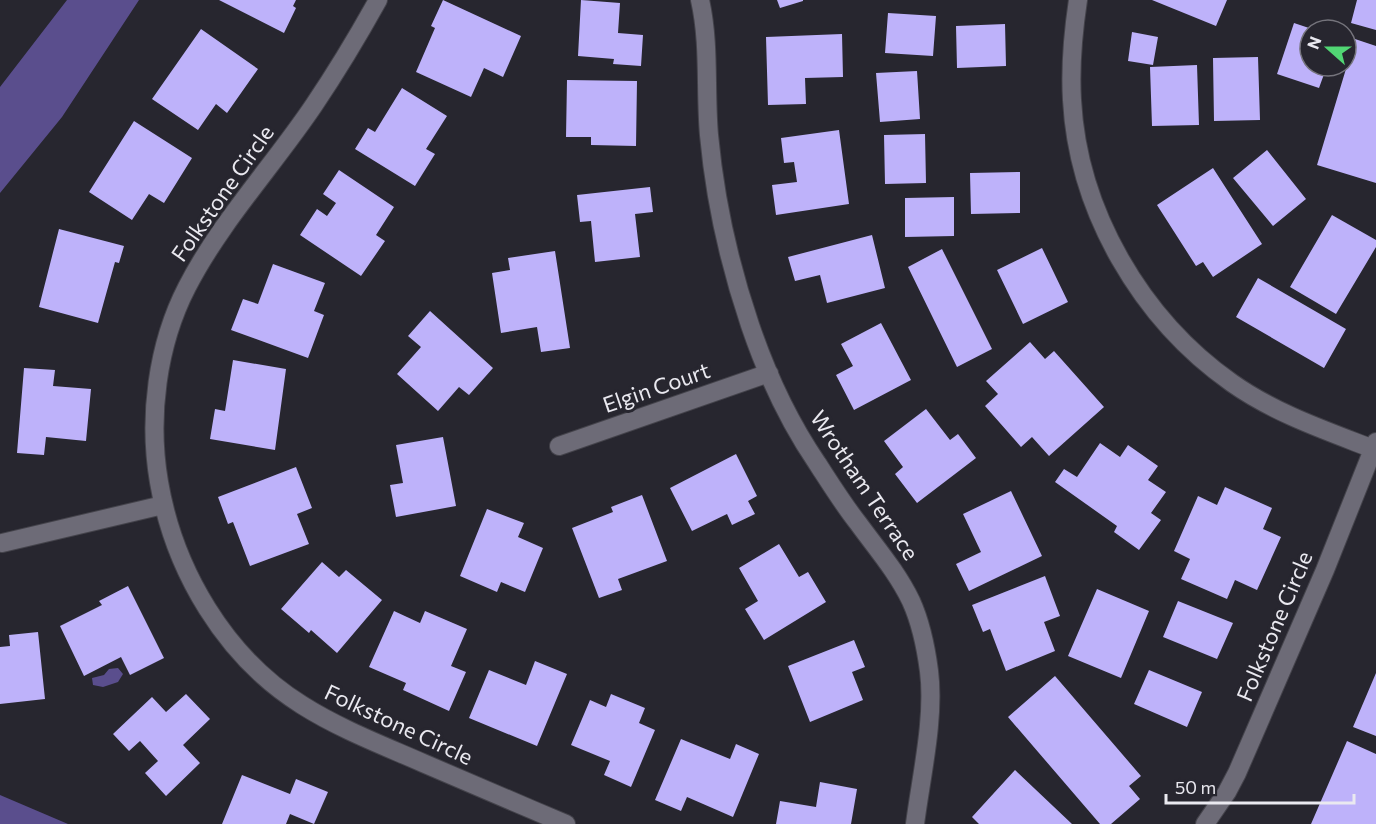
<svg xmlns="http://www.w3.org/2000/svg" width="1376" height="824" font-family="Commissioner,sans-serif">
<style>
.water{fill:#5a4e8d}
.building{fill:#beb2fa}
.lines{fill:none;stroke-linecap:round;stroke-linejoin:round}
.minor-casing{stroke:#44434b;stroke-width:20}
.minor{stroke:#6d6b77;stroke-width:18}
.labels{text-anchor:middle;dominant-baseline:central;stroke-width:6;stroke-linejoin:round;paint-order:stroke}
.street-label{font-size:22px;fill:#eae9f0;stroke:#27262f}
</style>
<rect width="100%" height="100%" fill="#27262f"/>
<path class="water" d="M 67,0 L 139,0 L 62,117 L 0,193 L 0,87 Z
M 118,668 L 123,674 L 118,682 L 103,687 L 93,685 L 92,678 L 104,675 L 109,669 Z
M 0,795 L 68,824 L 0,824 Z"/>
<path class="building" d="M 219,0 L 296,0 L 293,6 L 296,8 L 284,33 Z
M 443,0 L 521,36 L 503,77 L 484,68 L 471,97 L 416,72 L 435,28 L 431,26 Z
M 581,0 L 620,3 L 618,33 L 643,35 L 641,66 L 613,64 L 614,59 L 578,56 Z
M 777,0 L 803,0 L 803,1 L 780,8 Z
M 1152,0 L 1227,0 L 1216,26 Z
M 1357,0 L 1376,0 L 1376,30 L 1351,23 Z
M 888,13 L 936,16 L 933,56 L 885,53 Z
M 1294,23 L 1315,30 L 1310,30 L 1310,66 L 1327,66 L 1319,88 L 1277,74 Z
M 1005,24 L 1006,66 L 957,68 L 956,26 Z
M 201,29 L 258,69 L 227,113 L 216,104 L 198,130 L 152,99 Z
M 1132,32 L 1158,37 L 1153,65 L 1128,61 Z
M 842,34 L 843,77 L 805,78 L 806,104 L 768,105 L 766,37 Z
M 1355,39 L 1376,46 L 1376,183 L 1317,165 Z
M 1258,57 L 1260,120 L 1214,121 L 1213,58 Z
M 1197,65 L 1199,125 L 1152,126 L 1150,67 Z
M 917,71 L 920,119 L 880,122 L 876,73 Z
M 567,80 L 637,81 L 636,146 L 591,145 L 591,137 L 566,137 Z
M 402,88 L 447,116 L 426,149 L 435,154 L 415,186 L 355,149 L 368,128 L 375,132 Z
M 134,121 L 192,158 L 164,203 L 149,194 L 132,220 L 89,192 Z
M 839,130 L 849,204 L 776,215 L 772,185 L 797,182 L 794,162 L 784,163 L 781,138 Z
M 925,134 L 926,183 L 885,184 L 884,135 Z
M 1267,150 L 1306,199 L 1273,226 L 1233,178 Z
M 1213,168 L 1262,244 L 1213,277 L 1203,262 L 1196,266 L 1157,205 Z
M 339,170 L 394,207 L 376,235 L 385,241 L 361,276 L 300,235 L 317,209 L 327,216 L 336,203 L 323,194 Z
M 1020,172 L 1020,213 L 971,214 L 970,173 Z
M 650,187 L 653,212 L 635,214 L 640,257 L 595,262 L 591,221 L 580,222 L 577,195 Z
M 954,197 L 954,236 L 905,237 L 905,198 Z
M 1332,215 L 1376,240 L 1376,247 L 1336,314 L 1290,287 Z
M 59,229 L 124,246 L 119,263 L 115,262 L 98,323 L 39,307 Z
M 872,235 L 885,288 L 827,303 L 820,275 L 795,281 L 788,257 Z
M 1042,248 L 1068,302 L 1023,324 L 997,270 Z
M 942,249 L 992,349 L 957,367 L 908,267 Z
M 555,251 L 570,348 L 541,352 L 537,327 L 501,333 L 492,273 L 510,270 L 508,258 Z
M 273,264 L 325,283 L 314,311 L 324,315 L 308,358 L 231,330 L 243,299 L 258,304 Z
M 1258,278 L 1346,329 L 1324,368 L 1236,317 Z
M 430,311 L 493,368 L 469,395 L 459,387 L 438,411 L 397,374 L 421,347 L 408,336 Z
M 881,323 L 911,380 L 854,410 L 836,375 L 853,366 L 841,344 Z
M 1030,342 L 1045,359 L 1054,351 L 1104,407 L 1049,456 L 1032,437 L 1021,447 L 985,406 L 998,394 L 986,381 Z
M 233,360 L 286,369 L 275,450 L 210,439 L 215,409 L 225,411 Z
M 24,368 L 55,370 L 53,386 L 91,389 L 86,441 L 46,437 L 44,455 L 17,453 Z
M 926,409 L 950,440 L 958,434 L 976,458 L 917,503 L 895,474 L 903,467 L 884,441 Z
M 443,437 L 456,506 L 396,517 L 390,485 L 403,483 L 396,445 Z
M 1100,443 L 1120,457 L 1128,445 L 1158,466 L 1148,480 L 1166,492 L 1151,513 L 1161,520 L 1139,550 L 1114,532 L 1117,526 L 1055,482 L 1064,469 L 1077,477 Z
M 736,454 L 757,496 L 748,501 L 755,514 L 732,525 L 727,514 L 692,531 L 670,488 Z
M 296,467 L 312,508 L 297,514 L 309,544 L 250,566 L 233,522 L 228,524 L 218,497 Z
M 1225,487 L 1272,508 L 1263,529 L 1281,537 L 1257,590 L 1235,580 L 1227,599 L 1181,579 L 1190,559 L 1174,551 L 1198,496 L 1217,505 Z
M 1011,491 L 1042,556 L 969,591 L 956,564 L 981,552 L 963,514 Z
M 642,495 L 667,561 L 618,579 L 622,590 L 599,598 L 572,528 L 613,512 L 611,507 Z
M 487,509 L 524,523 L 518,537 L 543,548 L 525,592 L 501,582 L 497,592 L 460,576 Z
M 779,544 L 799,577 L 808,572 L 826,602 L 764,640 L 745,609 L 758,601 L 739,568 Z
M 322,562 L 339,577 L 346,570 L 382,600 L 337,653 L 311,630 L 309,633 L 281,609 Z
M 1045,576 L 1060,616 L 1044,622 L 1055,651 L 1006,671 L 990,629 L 983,632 L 972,605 Z
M 128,586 L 164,658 L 130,675 L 121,657 L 84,676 L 60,626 L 102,605 L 99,601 Z
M 1097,589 L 1149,611 L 1121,678 L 1068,656 Z
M 1178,601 L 1233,623 L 1217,659 L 1163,637 Z
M 394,611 L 420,623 L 425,611 L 467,629 L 451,666 L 466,672 L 449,711 L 403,690 L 406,683 L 369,667 Z
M 38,632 L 45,699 L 0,704 L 0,647 L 10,646 L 9,635 Z
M 854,640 L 865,667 L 852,672 L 863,700 L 810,722 L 788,666 Z
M 535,661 L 567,674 L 537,746 L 469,718 L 489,670 L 526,685 Z
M 1149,670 L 1202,692 L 1187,727 L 1134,704 Z
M 1376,673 L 1376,736 L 1353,727 Z
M 1055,676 L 1141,776 L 1129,786 L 1140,799 L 1111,824 L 1100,824 L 1008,717 Z
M 186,694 L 210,719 L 183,745 L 200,763 L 166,796 L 145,773 L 158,761 L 140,741 L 129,751 L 113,734 L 152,697 L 166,712 Z
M 611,694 L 645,708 L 639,723 L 655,730 L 631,787 L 604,775 L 610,761 L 571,745 L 590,700 L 606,707 Z
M 681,739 L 730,759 L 736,744 L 759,754 L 733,817 L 687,797 L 681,811 L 655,800 Z
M 1347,741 L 1376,754 L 1376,824 L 1311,824 Z
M 1015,770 L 1072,824 L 979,824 L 972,817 Z
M 242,775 L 290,794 L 296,779 L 328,792 L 314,824 L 290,814 L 286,824 L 222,824 Z
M 820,782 L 857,789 L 851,824 L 776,824 L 780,801 L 816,807 Z"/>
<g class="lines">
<g class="minor-casing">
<path id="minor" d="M 378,0 C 358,36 337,71 314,105 C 273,166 221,221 187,287 C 157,345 148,418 159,482 C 174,570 225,657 302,705 C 340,729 382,745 423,763 C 470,783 518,804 566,824
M 700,0 C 710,44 705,90 709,135 C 715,200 729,263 750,325 C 766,372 789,422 817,463 C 830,483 843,504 858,523 C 877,549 897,572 911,601 C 921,623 926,648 929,671 C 935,718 921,777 915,824
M 1078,0 C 1073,33 1070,66 1072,100 C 1078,211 1141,319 1232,383 C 1276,414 1327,431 1376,450
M 559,446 L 769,373
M 2,543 L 163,505
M 1205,824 L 1227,792 L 1237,773 L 1325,570 L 1376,442"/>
</g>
<use href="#minor" class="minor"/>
</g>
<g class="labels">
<g class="street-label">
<text transform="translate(222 193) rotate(-55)">Folkstone Circle</text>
<text transform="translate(656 387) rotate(-19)">Elgin Court</text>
<text transform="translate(865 485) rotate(56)">Wrotham Terrace</text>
<text transform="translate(1274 626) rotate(-67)">Folkstone Circle</text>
<text transform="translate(399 724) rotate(25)">Folkstone Circle</text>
</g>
</g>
<g transform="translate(1328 48) rotate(291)"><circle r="28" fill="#27262f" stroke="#75747c" stroke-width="1.5"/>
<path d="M0-4.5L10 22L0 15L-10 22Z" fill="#51d674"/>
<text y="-9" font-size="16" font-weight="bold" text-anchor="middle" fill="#eae9f0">N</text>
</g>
<path d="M1166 794v9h188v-9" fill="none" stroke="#eae9f0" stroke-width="3"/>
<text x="1175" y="794" font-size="18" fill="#eae9f0" stroke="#27262f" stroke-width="4.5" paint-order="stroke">50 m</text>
</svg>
